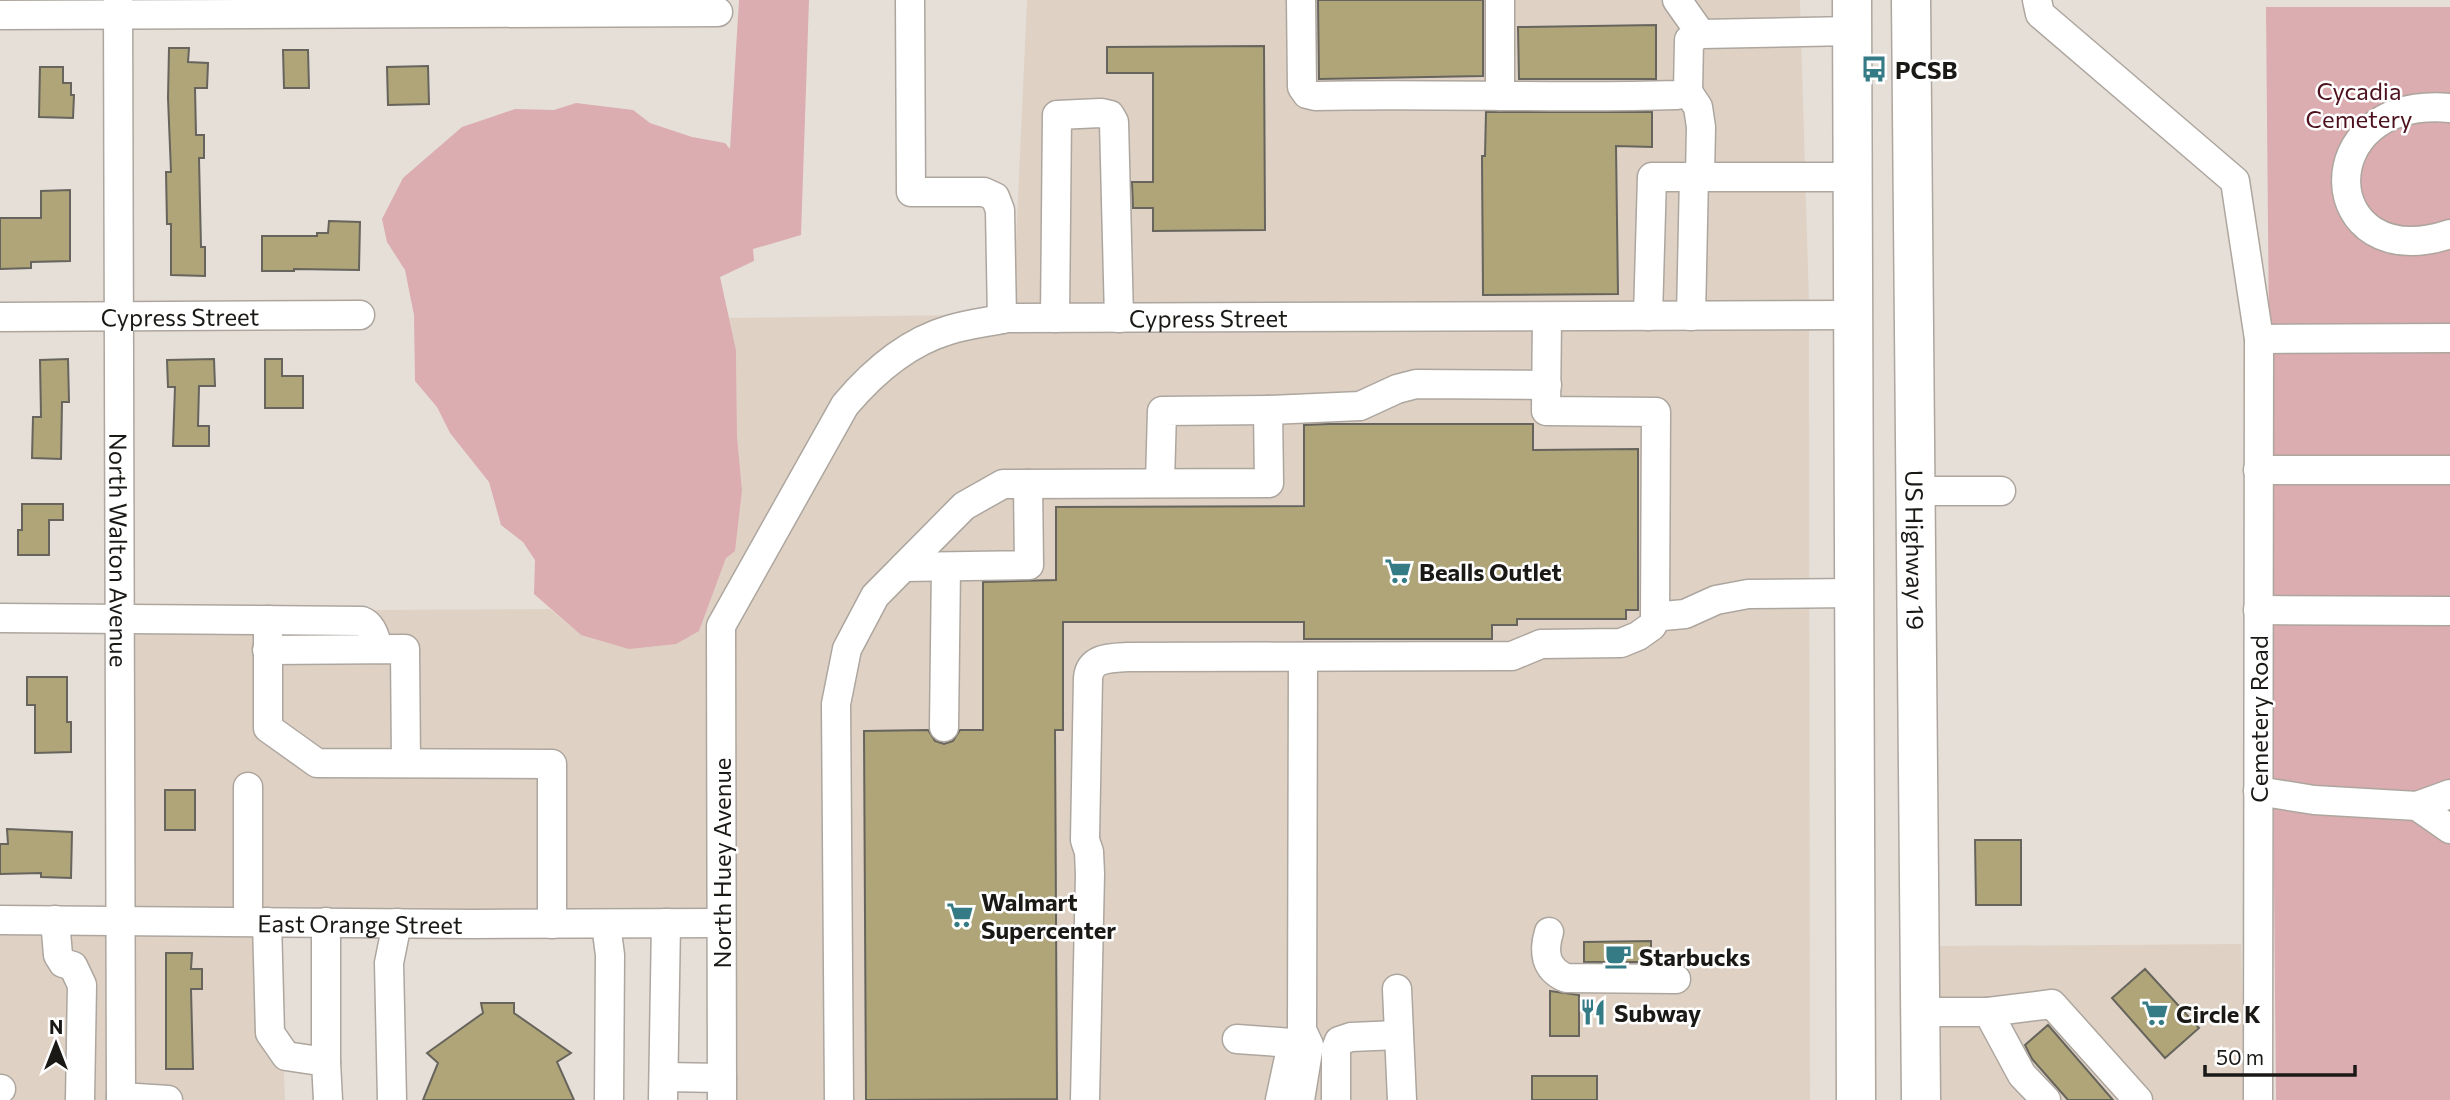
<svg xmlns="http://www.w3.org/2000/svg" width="2450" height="1100" font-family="Commissioner,sans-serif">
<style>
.built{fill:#dfd2c5}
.green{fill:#dbacb0}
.building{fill:#b0a579;stroke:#66645c;stroke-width:2}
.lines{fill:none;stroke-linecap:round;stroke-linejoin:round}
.minor-casing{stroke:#ada69f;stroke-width:31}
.highway-casing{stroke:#ada69f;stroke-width:41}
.minor{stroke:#fff;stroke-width:28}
.highway{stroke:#fff;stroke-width:38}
.labels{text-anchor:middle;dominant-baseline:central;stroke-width:5;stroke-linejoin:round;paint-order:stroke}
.poi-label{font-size:24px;font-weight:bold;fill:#1b1916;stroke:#fff;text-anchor:start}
.park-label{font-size:24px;fill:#4d101d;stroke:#fff}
.street-label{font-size:24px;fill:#1b1916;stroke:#fff}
</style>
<rect width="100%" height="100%" fill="#e6dfd8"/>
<path class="built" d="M 1027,0 L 1800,0 L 1809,303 L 1013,306 Z
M 962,315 L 893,345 L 715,614 L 711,615 L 711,912 L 131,908 L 130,630 L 372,632 L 372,610 L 550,609 L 581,635 L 699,631 L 726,558 L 742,490 L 737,436 L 736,350 L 729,318 Z
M 1809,327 L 1810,1100 L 732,1100 L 734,622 L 853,413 L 903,365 L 944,344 L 993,331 Z
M 0,931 L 110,932 L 111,1100 L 0,1100 Z
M 131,932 L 278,933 L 285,1100 L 131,1100 Z
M 2241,944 L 2245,1100 L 1936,1100 L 1938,946 Z"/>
<path class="green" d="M 739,0 L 809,0 L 801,235 L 753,249 L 754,261 L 720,277 L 736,350 L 737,436 L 742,490 L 735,551 L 726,558 L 699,631 L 676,644 L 629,649 L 581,635 L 534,594 L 535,560 L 523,542 L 501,525 L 489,482 L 450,433 L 437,407 L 415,381 L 414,315 L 405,270 L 387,242 L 382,219 L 403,178 L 462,127 L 515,109 L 554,110 L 576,103 L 633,110 L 650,123 L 692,137 L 725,143 L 730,149 Z
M 2266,7 L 2450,7 L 2450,1100 L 2276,1100 Z"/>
<path class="building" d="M 1318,0 L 1483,0 L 1483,76 L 1319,79 Z
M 1656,25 L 1656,79 L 1519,79 L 1518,27 Z
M 1264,46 L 1265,230 L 1153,231 L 1153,208 L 1133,208 L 1132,182 L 1153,182 L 1153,73 L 1107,73 L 1107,47 Z
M 169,48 L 189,48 L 188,62 L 208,63 L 207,88 L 195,88 L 196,135 L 204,135 L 204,158 L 199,158 L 201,247 L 205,247 L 205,276 L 171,275 L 171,224 L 167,224 L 166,172 L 171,172 L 168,98 Z
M 283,50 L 308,50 L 309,88 L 284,88 Z
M 428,66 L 429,104 L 388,105 L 387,67 Z
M 40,67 L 63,67 L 63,83 L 71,83 L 71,95 L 74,95 L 73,118 L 39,117 Z
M 1486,112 L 1652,112 L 1652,147 L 1616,146 L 1618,294 L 1483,295 L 1482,156 L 1485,156 Z
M 70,190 L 70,261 L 31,262 L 31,268 L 0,269 L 0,218 L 41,218 L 41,191 Z
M 329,221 L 360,222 L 359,270 L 294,269 L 294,271 L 262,271 L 262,236 L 317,236 L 317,233 L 328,233 Z
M 68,359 L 69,402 L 62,402 L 61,459 L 32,458 L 33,417 L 41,417 L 40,360 Z
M 214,359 L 215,386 L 199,386 L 198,426 L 209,426 L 209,446 L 173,446 L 175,387 L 168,387 L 167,360 Z
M 265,359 L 282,359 L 282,376 L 303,376 L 303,408 L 265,408 Z
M 1329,424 L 1533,424 L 1533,450 L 1638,449 L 1638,610 L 1626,610 L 1626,619 L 1517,619 L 1517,625 L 1492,625 L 1492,639 L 1304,639 L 1304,622 L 1063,622 L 1063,730 L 1055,730 L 1057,1099 L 866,1100 L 864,731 L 928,730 L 935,741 L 944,744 L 953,741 L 960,730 L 983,730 L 983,582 L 1056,580 L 1056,507 L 1304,506 L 1304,425 Z
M 22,504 L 63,504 L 63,520 L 49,520 L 49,555 L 18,555 L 18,530 L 22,530 Z
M 27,677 L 67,677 L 67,722 L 71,722 L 71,752 L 35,753 L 35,705 L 27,705 Z
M 165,790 L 195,790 L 195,830 L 165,830 Z
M 7,829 L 72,832 L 71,878 L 41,877 L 41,873 L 0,874 L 0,844 L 8,844 Z
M 1975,840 L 2021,840 L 2021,905 L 1976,905 Z
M 1651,941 L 1651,962 L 1584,962 L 1584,942 Z
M 166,953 L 192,953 L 191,969 L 202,969 L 202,989 L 191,989 L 193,1069 L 166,1069 Z
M 2145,969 L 2199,1028 L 2165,1058 L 2112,998 Z
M 1550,991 L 1579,995 L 1579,1036 L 1550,1036 Z
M 481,1003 L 514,1003 L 514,1013 L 571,1053 L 557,1062 L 574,1100 L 423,1100 L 438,1063 L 427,1053 L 483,1013 Z
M 2048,1025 L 2113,1100 L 2068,1100 L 2032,1059 L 2025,1045 Z
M 1532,1076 L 1597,1076 L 1597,1100 L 1532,1100 Z"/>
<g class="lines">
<g class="minor-casing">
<g id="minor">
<path id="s1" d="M 118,0 L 121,1100"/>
<path d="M 910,0 L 911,192 L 984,192 L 995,197 L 1000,210 L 1002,319"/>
<path d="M 1301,0 L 1302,87 L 1307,94 L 1315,96 C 1436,93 1556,99 1677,95 L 1688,92 L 1689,40 L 1701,34 L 1852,31"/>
<path d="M 1677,0 L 1701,34"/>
<path d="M 2037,0 L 2040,14 L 2235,181 L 2259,339 L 2258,1100"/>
<path d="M 0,15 L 718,12"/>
<path d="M 1688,92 L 1698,107 L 1701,127 L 1700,176"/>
<path d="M 1500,96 L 1500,0"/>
<path d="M 2450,108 C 2307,95 2316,278 2450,234"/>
<path d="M 1648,316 L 1652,177 L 1852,177"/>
<path d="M 1691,316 L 1694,176"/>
<path id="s2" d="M 0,317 L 360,315"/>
<path d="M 1547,317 L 1546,411 L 1656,412 L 1655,620"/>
<path d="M 1055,318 L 1057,115 L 1101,113 L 1110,115 L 1114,122 L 1119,318"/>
<path d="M 2259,339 L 2450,338"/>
<path d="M 2258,470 L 2450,470"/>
<path d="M 1160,482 L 1162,411 L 1268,410"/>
<path d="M 1915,491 L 2001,491"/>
<path d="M 904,567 L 1029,565 L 1028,484"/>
<path d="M 2258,610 L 2450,611"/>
<path d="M 0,618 L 362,621 C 373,625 375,639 379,649"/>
<path d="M 268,620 L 268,728 L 317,763 L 552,764 L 552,924"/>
<path d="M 267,650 L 405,649 L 406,763"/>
<path d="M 944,727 L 946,567"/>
<path d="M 248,787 L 248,921"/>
<path d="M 2258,791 L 2314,800 L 2417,806 L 2450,794"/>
<path d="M 2417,806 L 2450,829"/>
<path id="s3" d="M 0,920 L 472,924 L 721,923"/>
<path d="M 55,920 L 58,955 L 63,963 L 73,966 L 82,985 L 80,1100"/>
<path d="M 267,922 L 270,1033 L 286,1056 L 326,1062 L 328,1100"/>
<path d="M 606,924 L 610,955 L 609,1100"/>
<path d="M 1549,932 C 1543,952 1545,969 1566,978 L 1676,979"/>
<path d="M 1397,989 L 1402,1100"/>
<path d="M 1919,1012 L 1988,1012 L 2022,1075 L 2046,1100"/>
<path d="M 1988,1012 L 2052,1004 L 2138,1100"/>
<path d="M 1237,1039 L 1292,1043"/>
<path d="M 326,1062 L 326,922"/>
<path d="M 664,1077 L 722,1078"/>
<path d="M 0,1089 L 1,1089"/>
<path d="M 121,1097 L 168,1100"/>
<path d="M 392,1100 L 389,963 L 397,923"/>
<path d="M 663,1100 L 666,923"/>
<path id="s4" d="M 722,1100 L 721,626 L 845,405 C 872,373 908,342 949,330 C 968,324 988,322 1007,318 L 1853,315"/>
<path d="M 839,1100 L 836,704 L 847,649 L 875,596 L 964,506 L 1003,484 L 1269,483 L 1268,410 L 1360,406 L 1397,389 L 1416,384 L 1547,385"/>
<path d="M 1085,1100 L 1090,874 L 1089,852 L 1085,840 L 1088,678 C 1090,657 1111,658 1128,657 L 1512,656 L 1541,644 L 1621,643 L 1638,636 L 1652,626 L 1655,620 L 1663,616 L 1685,614 L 1716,600 L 1748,594 L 1854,593"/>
<path d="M 1280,1100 L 1290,1053"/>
<path d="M 1300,1100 L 1309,1045 L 1302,1030 L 1303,657"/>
<path d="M 1336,1100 L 1336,1049 L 1339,1041 L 1351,1037 L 1398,1035"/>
</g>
</g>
<g class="highway-casing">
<g id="highway">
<path d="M 1852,0 L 1856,1100"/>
<path id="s5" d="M 1911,0 L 1921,1100"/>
</g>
</g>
<use href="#minor" class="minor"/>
<use href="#highway" class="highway"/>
</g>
<defs>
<g id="bus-bare" transform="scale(2.1)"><path d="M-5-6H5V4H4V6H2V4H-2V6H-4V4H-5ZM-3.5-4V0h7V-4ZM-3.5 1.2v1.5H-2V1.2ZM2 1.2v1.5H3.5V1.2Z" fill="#347b85" stroke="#fff" stroke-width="2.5" paint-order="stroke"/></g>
<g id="supermarket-bare" transform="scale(2.1)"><path d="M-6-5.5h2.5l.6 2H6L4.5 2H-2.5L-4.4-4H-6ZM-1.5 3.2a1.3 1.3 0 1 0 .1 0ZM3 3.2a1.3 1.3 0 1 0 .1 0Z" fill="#347b85" stroke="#fff" stroke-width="2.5" paint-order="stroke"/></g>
<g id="cafe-bare" transform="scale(2.1)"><path d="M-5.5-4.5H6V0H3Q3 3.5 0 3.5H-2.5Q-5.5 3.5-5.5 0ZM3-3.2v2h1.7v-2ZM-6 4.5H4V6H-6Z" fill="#347b85" stroke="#fff" stroke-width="2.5" paint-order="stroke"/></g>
<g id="restaurant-bare" transform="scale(2.1)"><path d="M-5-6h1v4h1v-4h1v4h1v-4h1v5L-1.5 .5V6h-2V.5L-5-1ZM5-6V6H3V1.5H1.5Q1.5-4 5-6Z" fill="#347b85" stroke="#fff" stroke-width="2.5" paint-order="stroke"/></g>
</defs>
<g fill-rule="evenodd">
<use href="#bus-bare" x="1874" y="69"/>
<use href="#supermarket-bare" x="1398" y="571"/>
<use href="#supermarket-bare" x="960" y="915"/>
<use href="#cafe-bare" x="1618" y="956"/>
<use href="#restaurant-bare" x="1593" y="1012"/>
<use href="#supermarket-bare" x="2155" y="1013"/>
</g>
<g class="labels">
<g class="poi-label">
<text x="1895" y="69">PCSB</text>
<text x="1419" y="571">Bealls Outlet</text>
<text x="981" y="901">Walmart<tspan x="981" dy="28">Supercenter</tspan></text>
<text x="1639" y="956">Starbucks</text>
<text x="1614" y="1012">Subway</text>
<text x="2176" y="1013">Circle K</text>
</g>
<g class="park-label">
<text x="2359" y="90">Cycadia<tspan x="2359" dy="28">Cemetery</tspan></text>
</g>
<g class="street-label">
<text stroke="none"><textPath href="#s2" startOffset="180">Cypress Street</textPath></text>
<text stroke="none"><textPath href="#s4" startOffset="1118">Cypress Street</textPath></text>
<text stroke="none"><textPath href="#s1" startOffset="550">North Walton Avenue</textPath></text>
<text stroke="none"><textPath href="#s5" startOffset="550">US Highway 19</textPath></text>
<text transform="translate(2258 719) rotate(-90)">Cemetery Road</text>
<text transform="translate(721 863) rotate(-90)">North Huey Avenue</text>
<text stroke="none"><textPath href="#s3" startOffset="360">East Orange Street</textPath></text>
</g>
</g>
<g transform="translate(56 1044)" stroke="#ffffff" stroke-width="5" paint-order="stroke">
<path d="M0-5L12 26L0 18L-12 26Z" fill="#1b1916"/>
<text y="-10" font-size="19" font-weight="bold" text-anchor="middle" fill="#1b1916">N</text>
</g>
<path d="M2205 1065v10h150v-10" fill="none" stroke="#1b1916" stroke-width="3.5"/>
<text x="2216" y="1065" font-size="21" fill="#1b1916" stroke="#ffffff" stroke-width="5" paint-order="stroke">50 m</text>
</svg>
